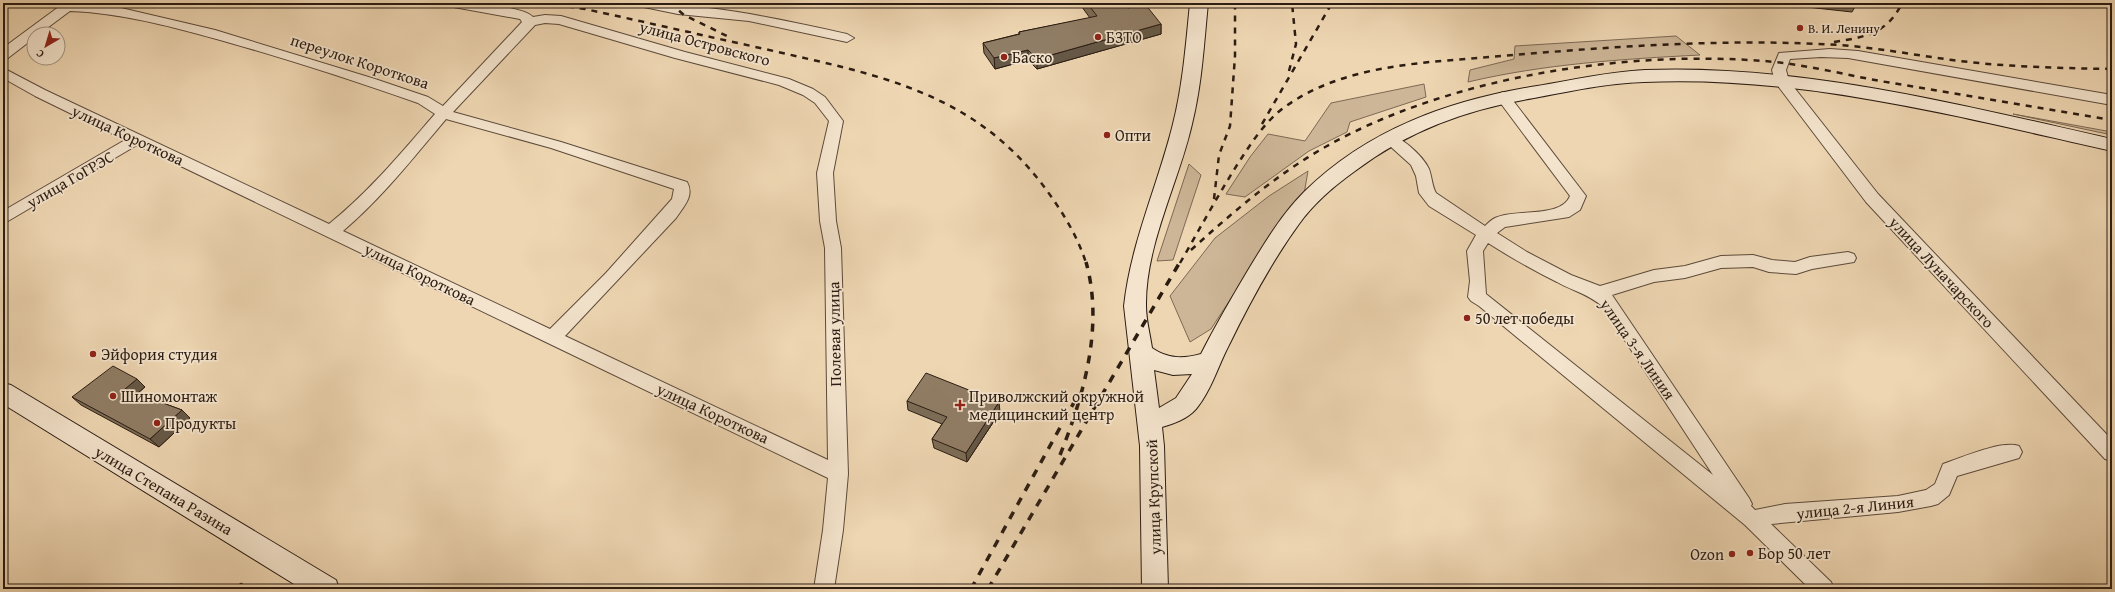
<svg xmlns="http://www.w3.org/2000/svg" width="2115" height="592" font-family="'Gentium Book Plus',serif">
<style>
.green{fill:#cdb697;stroke:#7c6954}
.lines{fill:none;stroke-linecap:round;stroke-linejoin:round}
.street-casing{stroke:#5c4a3a;stroke-width:2}
.secondary-casing{stroke:#2b1c12;stroke-width:2}
.street{fill:#f4e4cd;fill-rule:evenodd}
.secondary{fill:#f4e4cd;fill-rule:evenodd}
.rail-far1{stroke:#2b1c12;stroke-width:2.5;stroke-dasharray:6 6;stroke-linecap:butt}
.rail{stroke:#2b1c12;stroke-width:3.5;stroke-dasharray:8 8;stroke-linecap:butt}
.wall{fill:#7c6c57;stroke:#2b1c12}
.shaded-wall{fill:#655847;stroke:#2b1c12}
.building{fill:#907d65;stroke:#2b1c12}
.poi-dot{fill:#8f2418;stroke:#f4e4cd;stroke-width:1.5}
.labels{text-anchor:middle;dominant-baseline:central;stroke-width:3.5;stroke-linejoin:round;paint-order:stroke}
.far-poi-label{font-size:13px;fill:#2b1c12;stroke:#f4e4cd;text-anchor:start}
.poi-label{font-size:16px;fill:#2b1c12;stroke:#f4e4cd;text-anchor:start}
.street-label{font-size:16px;fill:#2b1c12;stroke:#f4e4cd}
</style>
<rect width="100%" height="100%" fill="#eed6b2"/>
<filter id="stains"><feTurbulence type="fractalNoise" baseFrequency=".005" numOctaves="4"/><feColorMatrix values="0 0 0 0 .2 0 0 0 0 .09 0 0 0 0 .02 0 0 0 .5 -.17"/></filter>
<radialGradient id="worn" r=".72"><stop offset=".6" stop-color="#630" stop-opacity="0"/><stop offset="1" stop-color="#630" stop-opacity=".3"/></radialGradient>
<path class="green" d="M 1676,36 L 1700,55 C 1623,59 1544,64 1468,82 L 1470,70 L 1514,59 L 1515,46 Z
M 1424,84 L 1426,97 L 1350,122 L 1347,132 L 1309,151 L 1245,197 L 1226,194 L 1250,157 L 1268,134 L 1305,141 L 1331,103 Z
M 2013,114 L 2112,132 L 2112,135 Z
M 1189,164 L 1201,175 L 1173,260 L 1157,261 Z
M 1308,171 L 1304,194 L 1292,205 L 1211,329 L 1190,342 L 1170,296 L 1215,238 L 1269,196 Z"/>
<g class="lines">
<g class="street-casing">
<path id="street" d="M 64,3 L 121,8 L 215,30 L 375,79 L 428,97 L 443,106 L 522,22 L 520,19 L 448,6 L 446,3 C 464,3 521,5 533,17 L 545,15 L 561,16 L 685,52 L 789,79 L 813,89 L 825,97 L 843,121 L 833,173 L 836,221 L 841,248 L 848,474 L 843,530 L 834,589 L 814,589 L 823,530 L 828,478 L 137,145 L 3,224 L 3,211 L 125,140 L 35,96 L 3,78 L 3,68 L 45,90 L 329,224 C 369,192 401,153 435,114 L 418,103 C 355,81 291,60 227,42 C 176,28 124,13 70,11 L 39,34 L 34,34 L 34,38 L 8,58 L 3,59 L 3,48 ZM 545,23 L 559,24 L 675,58 L 779,85 L 803,95 L 815,103 L 829,121 L 817,173 L 820,221 L 825,248 L 828,460 L 565,336 L 676,218 C 683,207 695,196 687,182 L 561,142 L 453,112 L 535,25 ZM 446,119 L 551,148 L 674,189 L 672,199 L 606,273 L 550,329 L 343,231 C 382,198 413,158 446,119 Z
M 637,3 C 708,3 778,19 847,34 L 854,38 L 847,42 L 749,21 L 678,14 L 639,6 Z
M 1830,49 L 1858,51 L 2112,95 L 2112,105 L 1848,58 L 1821,57 L 1790,59 L 1786,70 L 1789,81 L 1878,194 L 2112,440 L 2112,461 L 2105,459 L 1866,202 L 1775,82 L 1772,70 L 1779,53 Z
M 1503,92 L 1508,94 L 1586,196 L 1580,210 L 1569,217 L 1505,227 L 1497,233 L 1527,252 L 1571,275 L 1600,286 L 1654,270 L 1685,266 L 1721,256 L 1753,255 L 1772,260 L 1795,262 L 1810,257 L 1848,252 L 1854,254 L 1856,258 L 1854,262 L 1812,269 L 1796,274 L 1769,272 L 1753,267 L 1721,268 L 1685,278 L 1654,282 L 1612,295 L 1749,498 L 1752,504 L 1751,506 L 1755,510 L 1785,504 L 1898,496 L 1926,490 L 1935,484 L 1943,464 C 1961,458 2001,440 2019,446 L 2022,452 L 2019,458 L 1957,476 L 1949,495 L 1938,504 L 1931,506 L 1898,512 L 1771,524 L 1831,582 L 1834,589 L 1810,589 L 1745,525 L 1479,306 L 1471,301 L 1468,297 L 1470,281 L 1467,251 L 1476,235 L 1429,206 L 1419,193 L 1416,176 L 1411,165 L 1381,138 L 1383,135 C 1397,131 1423,156 1429,169 C 1432,177 1432,186 1436,193 L 1485,226 C 1488,223 1491,220 1495,218 C 1514,208 1561,219 1570,196 L 1496,97 L 1498,94 ZM 1488,243 C 1510,257 1533,270 1557,282 C 1573,291 1589,294 1603,307 L 1713,475 L 1486,294 L 1483,251 Z"/>
</g>
<g class="secondary-casing">
<path id="secondary" d="M 1190,3 L 1208,3 C 1204,43 1202,84 1192,124 C 1179,182 1145,245 1146,306 C 1146,320 1150,334 1152,348 C 1168,359 1183,359 1201,354 C 1215,326 1231,299 1247,272 C 1264,244 1281,215 1304,192 C 1368,129 1450,100 1537,86 C 1573,80 1608,72 1645,70 C 1802,64 1960,105 2112,139 L 2112,151 C 1959,117 1802,75 1644,82 C 1607,83 1571,91 1534,98 C 1468,109 1409,130 1355,171 C 1334,186 1314,203 1299,224 C 1272,261 1249,304 1229,345 C 1218,366 1211,391 1196,409 C 1187,419 1175,423 1162,427 L 1164,446 L 1168,589 L 1142,589 L 1140,446 L 1124,306 C 1131,242 1158,185 1173,124 C 1183,84 1186,43 1190,3 ZM 1154,370 L 1173,375 L 1192,374 L 1176,398 L 1159,408 Z
M 3,383 L 11,385 L 336,580 L 339,589 L 302,589 L 3,404 Z"/>
</g>
<use href="#street" class="street"/>
<use href="#secondary" class="secondary"/>
<path class="rail-far1" d="M 544,3 L 585,9 C 645,22 705,36 765,49 C 873,74 970,90 1042,184 C 1060,208 1077,234 1086,263
M 670,3 L 684,15 L 729,37
M 1834,42 C 1865,37 1887,34 1902,3
M 1289,71 L 1296,44 L 1292,3
M 1262,124 L 1332,3
M 1214,199 L 1219,155 L 1230,126 L 1235,56 L 1235,3
M 1191,250 C 1233,212 1277,174 1327,146 C 1450,77 1624,50 1764,61 C 1803,64 1842,74 1880,81 C 1957,94 2035,107 2112,120
M 1180,263 C 1199,230 1217,197 1237,165 C 1250,145 1263,124 1282,109 C 1341,65 1419,63 1490,57 C 1606,47 1723,38 1840,45 C 1878,48 1915,55 1952,60 C 2005,67 2059,68 2112,69"/>
<path class="rail" d="M 1060,455 C 1084,395 1104,326 1086,262
M 971,589 L 1077,397
M 988,589 L 1180,262"/>
</g>
<path class="wall" d="M 1079,3 L 1124,3 L 1128,8 L 1161,24 L 1161,34 L 1037,69 L 1028,60 L 995,69 L 984,53 L 983,43 L 1019,34 L 1019,32 L 1090,18 Z
M 1779,3 L 1857,3 L 1852,12 L 1779,4 Z
M 145,387 L 137,394 L 182,410 L 190,418 L 159,447 L 81,405 L 72,397 Z
M 907,401 L 1000,412 L 967,462 L 934,448 L 932,439 L 942,424 L 908,410 Z"/>
<path class="shaded-wall" d="M 1161,24 L 1161,34 L 1037,69 L 1037,59 Z
M 1028,50 L 1028,60 L 995,69 L 994,58 Z
M 137,379 L 145,387 L 133,397 L 125,389 Z
M 999,402 L 1000,412 L 967,462 L 966,453 Z
M 182,410 L 190,418 L 159,447 L 150,439 Z"/>
<path class="building" d="M 1087,3 L 1124,3 L 1128,8 L 1145,4 L 1161,24 L 1037,59 L 1028,50 L 994,58 L 983,43 L 1020,34 L 1019,32 L 1097,16 Z
M 113,366 L 137,379 L 125,389 L 182,410 L 150,439 L 72,397 Z
M 926,373 L 999,402 L 966,453 L 932,439 L 947,417 L 907,401 Z
M 241,583 L 251,589 L 233,589 Z"/>
<g class="poi-dot">
<circle cx="1800" cy="28" r="4"/>
<circle cx="1098" cy="37" r="4"/>
<circle cx="1004" cy="57" r="4"/>
<circle cx="1107" cy="135" r="4"/>
<circle cx="1467" cy="318" r="4"/>
<circle cx="93" cy="354" r="4"/>
<circle cx="113" cy="396" r="4"/>
<path d="M958 399h4v4h4v4h-4v4h-4v-4h-4v-4h4z"/>
<circle cx="157" cy="423" r="4"/>
<circle cx="1750" cy="553" r="4"/>
<circle cx="1732" cy="554" r="4"/>
</g>
<g class="labels">
<g class="far-poi-label">
<text x="1808" y="28">В. И. Ленину</text>
</g>
<g class="poi-label">
<text x="1106" y="37">БЗТО</text>
<text x="1012" y="57">Баско</text>
<text x="1115" y="135">Опти</text>
<text x="1475" y="318">50 лет победы</text>
<text x="101" y="354">Эйфория студия</text>
<text x="121" y="396">Шиномонтаж</text>
<text x="969" y="396">Приволжский окружной<tspan x="969" dy="18">медицинский центр</tspan></text>
<text x="165" y="423">Продукты</text>
<text x="1758" y="553">Бор 50 лет</text>
<text x="1724" y="554" text-anchor="end">Ozon</text>
</g>
<g class="street-label">
<text transform="translate(705 43) rotate(15)">улица Островского</text>
<text transform="translate(360 61) rotate(18)">переулок Короткова</text>
<text transform="translate(128 135) rotate(25)">улица Короткова</text>
<text transform="translate(70 179) rotate(-30)">улица ГоГРЭС</text>
<text transform="translate(1942 272) rotate(47)">улица Луначарского</text>
<text transform="translate(420 274) rotate(26)">улица Короткова</text>
<text transform="translate(834 334) rotate(-91)">Полевая улица</text>
<text transform="translate(1638 349) rotate(55)">улица 3-я Линия</text>
<text transform="translate(713 413) rotate(25)">улица Короткова</text>
<text transform="translate(164 490) rotate(31)">улица Степана Разина</text>
<text transform="translate(1153 497) rotate(-92)">улица Крупской</text>
<text transform="translate(1855 507) rotate(-6)">улица 2-я Линия</text>
</g>
</g>
<rect width="2115" height="592" fill="none" stroke="#eed6b2" stroke-width="16"/>
<rect x="4" y="4" width="2107" height="584" fill="none" stroke="#2b1c12" stroke-width="2"/>
<rect x="8" y="8" width="2099" height="576" fill="none" stroke="#2b1c12"/>
<g transform="translate(46 46) rotate(218)"><circle r="19" fill="#f4e4cd" stroke="#a49482"/>
<path d="M0-3L7 15L0 10L-7 15Z" fill="#8f2418"/>
<text y="-6" font-size="11" font-weight="bold" text-anchor="middle" fill="#2b1c12">С</text>
</g>
<rect width="100%" height="100%" filter="url(#stains)"/>
<rect width="100%" height="100%" fill="url(#worn)"/>
</svg>
